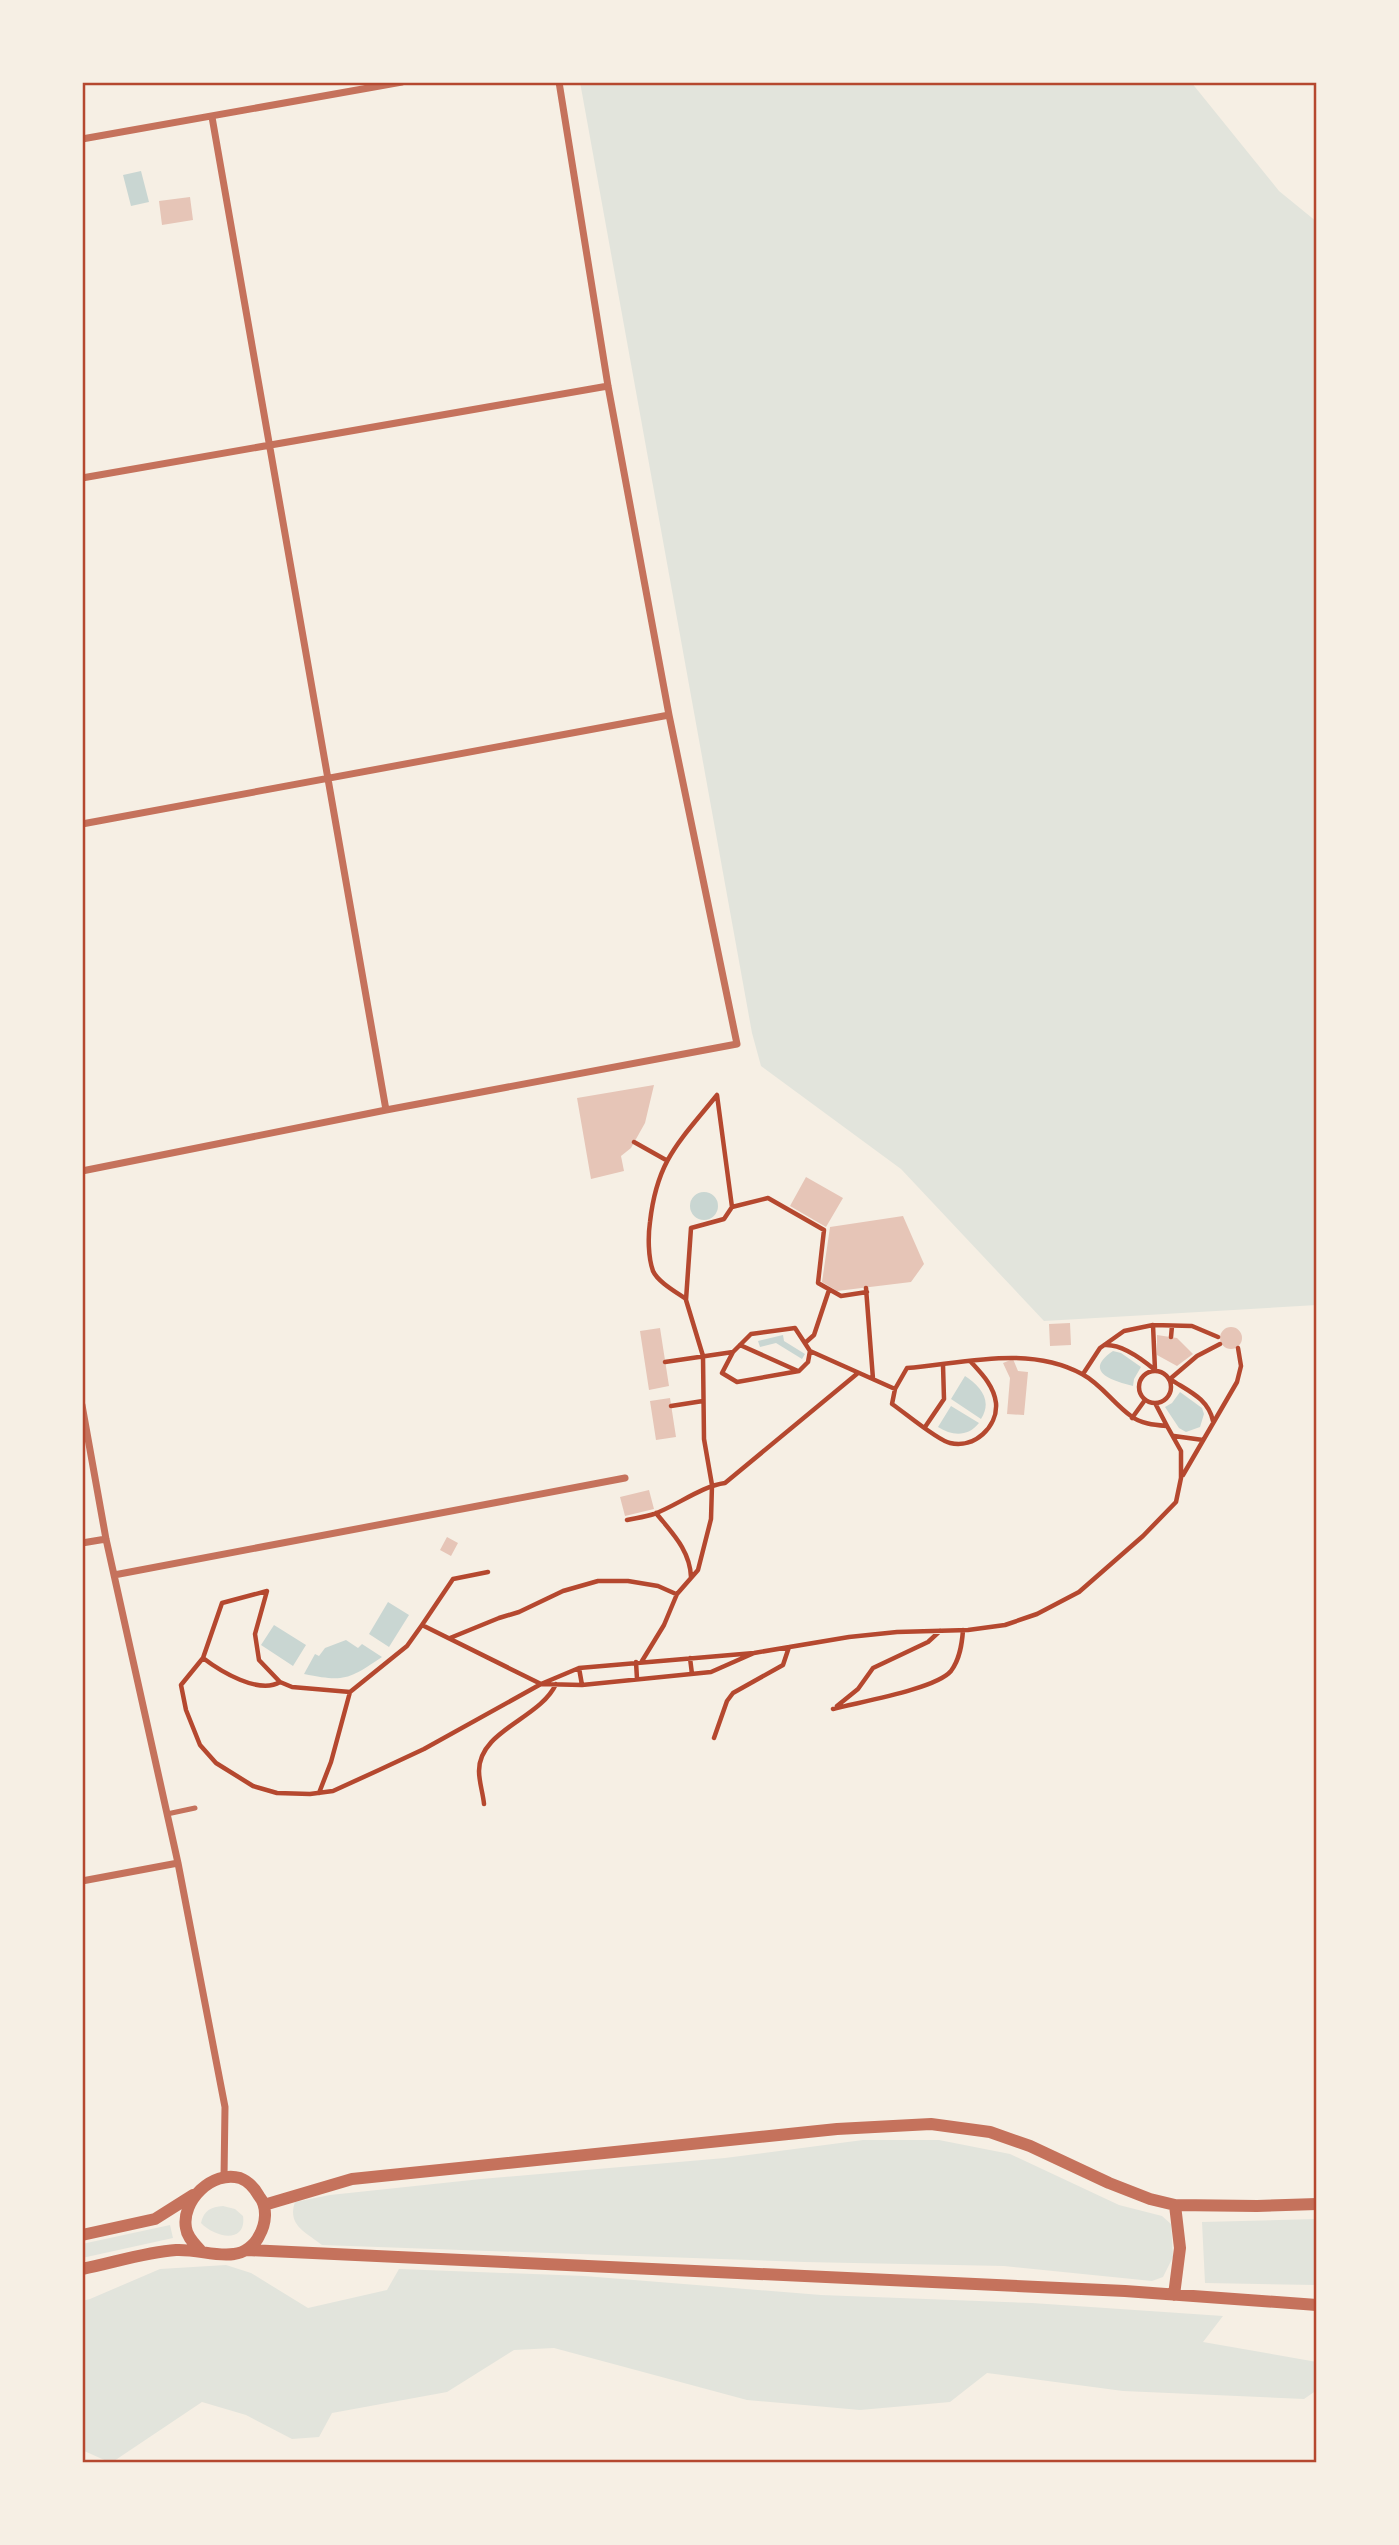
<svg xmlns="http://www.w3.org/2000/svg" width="1399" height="2545" font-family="'PT Serif',serif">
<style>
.green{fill:#e2e4dc}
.water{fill:#c9d6d2}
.building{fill:#e6c5b7}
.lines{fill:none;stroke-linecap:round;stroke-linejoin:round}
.path{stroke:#b5482f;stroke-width:4.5}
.service{stroke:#c5725c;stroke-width:5}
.minor{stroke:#c5725c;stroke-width:7}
.tertiary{stroke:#c5725c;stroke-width:12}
.neatline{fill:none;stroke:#b5482f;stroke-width:2.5}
</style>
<rect width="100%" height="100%" fill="#f6efe4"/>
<path class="green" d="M 580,82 L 1191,82 L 1279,191 L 1317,222 L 1317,1305 L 1044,1321 L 901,1169 L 761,1066 L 752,1033 Z
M 863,2140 L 939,2140 L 1010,2154 L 1119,2205 L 1162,2216 L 1171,2224 L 1173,2257 L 1163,2277 L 1152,2281 L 1004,2266 L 804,2262 L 322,2245 C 305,2232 287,2225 295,2202 L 330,2195 L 481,2179 L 725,2158 Z
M 223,2206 L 235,2209 L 243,2216 C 247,2244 215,2238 201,2223 C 204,2210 211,2207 223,2206 Z
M 1317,2219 L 1317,2285 L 1205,2283 L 1202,2222 Z
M 170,2225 L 173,2238 L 82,2258 L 82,2244 Z
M 226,2265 L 251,2273 L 308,2308 L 387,2290 L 399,2269 L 584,2276 L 821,2295 L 1032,2303 L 1223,2316 L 1203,2342 L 1317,2362 L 1317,2390 L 1304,2399 L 1123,2391 L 987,2373 L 950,2402 L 860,2410 L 747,2400 L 554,2348 L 514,2350 L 447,2392 L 332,2413 L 319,2437 L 292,2439 L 246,2415 L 202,2402 L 111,2463 L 82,2450 L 82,2301 L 90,2299 L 160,2269 Z"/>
<path class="water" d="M 141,171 L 149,202 L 131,206 L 123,175 Z
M690 1206a14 14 0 1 1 28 0a14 14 0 1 1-28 0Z
M 783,1335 L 784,1341 L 805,1354 L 802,1359 L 776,1343 L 760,1347 L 758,1341 Z
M 1113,1351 L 1121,1353 L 1141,1367 L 1134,1379 L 1133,1386 C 1113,1381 1082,1372 1113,1351 Z
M 965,1376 C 980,1386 993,1400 981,1419 L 951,1399 Z
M 1180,1392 L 1202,1408 L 1204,1414 L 1200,1427 L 1186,1432 L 1179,1428 L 1165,1407 L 1172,1403 Z
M 951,1406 L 979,1423 C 968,1437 952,1436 938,1427 Z
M 388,1602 L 409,1615 L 389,1647 L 369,1634 Z
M 274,1625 L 306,1645 L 293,1666 L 261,1645 Z
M 346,1640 L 358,1648 L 362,1644 L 382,1657 C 348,1680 344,1682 304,1674 L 315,1654 L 319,1656 L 325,1648 Z"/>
<path class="building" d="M 190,197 L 193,220 L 162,225 L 159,201 Z
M 654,1085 L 645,1123 L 631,1148 L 621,1156 L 624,1171 L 591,1179 L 577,1098 Z
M 806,1177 L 843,1198 L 826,1227 L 790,1206 Z
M 903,1216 L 924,1264 L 911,1282 L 837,1291 L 822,1282 L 830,1227 Z
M 1070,1323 L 1071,1345 L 1050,1346 L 1049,1324 Z
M1220 1338a11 11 0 1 1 22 0a11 11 0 1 1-22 0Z
M 660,1328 L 669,1386 L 649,1390 L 640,1331 Z
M 1157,1335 L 1177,1338 L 1193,1354 L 1177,1366 L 1157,1355 Z
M 1013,1359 L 1018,1371 L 1028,1372 L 1024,1415 L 1007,1414 L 1010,1378 L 1003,1363 Z
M 670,1398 L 676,1437 L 656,1440 L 650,1401 Z
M 649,1490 L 654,1509 L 625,1516 L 620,1497 Z
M 447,1537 L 458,1543 L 451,1556 L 440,1550 Z"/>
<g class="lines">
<path class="path" d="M 634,1142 L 666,1160
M 866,1288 L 873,1379
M 686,1299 C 676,1292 658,1282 653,1271 C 648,1257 648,1236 650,1222 C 657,1160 679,1142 717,1095 L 732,1207
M 1153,1325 L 1155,1370
M 1171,1337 L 1172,1326
M 805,1343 L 814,1335 L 829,1290
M 740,1345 L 798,1371
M 1105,1345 C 1122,1344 1142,1359 1155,1370
M 733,1352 L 722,1373 L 737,1382 L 799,1371 L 808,1362 L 810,1351
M 665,1362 L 733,1352 L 751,1334 L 795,1328 L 810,1351 L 895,1389 L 907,1368 C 965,1363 1029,1345 1082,1374 C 1101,1384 1114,1404 1131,1416 C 1141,1424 1155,1425 1167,1426 L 1181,1451 L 1181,1478 L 1176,1502 L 1143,1536 L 1079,1592 L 1037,1614 L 1005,1625 L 968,1630 L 897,1632 L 849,1637 L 754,1653 L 579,1668 L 541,1684 L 424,1749 L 379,1770 L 333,1791 L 310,1794 L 277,1793 L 253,1786 L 216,1763 L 200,1745 L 186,1710 L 181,1685 L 203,1658 L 222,1603 L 267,1591 L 255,1634 L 259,1660 L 280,1682 L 292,1687 L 350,1692 L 407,1646 L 422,1625 L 541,1684 L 582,1685 L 711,1672 L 754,1653
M1139 1387a16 16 0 1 1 32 0a16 16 0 1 1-32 0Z
M 1083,1374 L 1100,1348 L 1124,1331 L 1153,1325 L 1192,1326 L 1218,1337
M 895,1389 L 892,1404 C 904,1412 938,1441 950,1443 C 974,1449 998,1427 996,1403 C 994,1386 982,1374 971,1362
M 1155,1403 L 1167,1426
M 671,1406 L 703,1401
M 1132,1418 L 1145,1400
M 1213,1421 C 1208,1398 1188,1391 1170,1379 L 1197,1356 L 1220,1344
M 925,1427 L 944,1399 L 943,1365
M 1174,1436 L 1203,1440
M 1183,1475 L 1237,1382 L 1241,1366 L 1238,1348
M 656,1513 C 672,1533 690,1550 691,1577
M 627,1520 C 636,1518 645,1517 654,1514 C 676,1506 702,1486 725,1483 L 858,1373
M 422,1625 L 453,1579 L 488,1572
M 450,1638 L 499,1618 L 519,1612 L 563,1591 L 598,1581 L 628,1581 L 658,1586 L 676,1594
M 203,1658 C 220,1671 259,1695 280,1682
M 690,1658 L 692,1674
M 642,1661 L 664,1625 L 677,1594 L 698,1570 L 711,1519 L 712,1485 L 704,1439 L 703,1356 L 686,1300 L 691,1228 L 724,1219 L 732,1207 L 768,1198 L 824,1230 L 818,1283 L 841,1296 L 867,1292
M 636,1662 L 637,1679
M 579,1668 L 582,1685
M 837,1706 L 858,1689 L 873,1668 L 928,1642 L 940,1631
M 833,1709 C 859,1702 936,1689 951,1671 C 960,1659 962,1644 963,1630
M 714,1738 L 727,1701 L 733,1693 L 783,1665 L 789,1647
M 319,1793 L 331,1762 L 350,1692
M 484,1804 C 483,1793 479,1782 479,1771 C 479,1730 540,1719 556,1684"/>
<path class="service" d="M 167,1814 L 195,1808"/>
<path class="minor" d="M 212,117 L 386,1110
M 82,139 L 402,82
M 82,478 L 608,386
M 82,824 L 669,715
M 82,1171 L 386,1110 L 737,1044 L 669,715 L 608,386 L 559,82
M 82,1405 L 106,1539 L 178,1863 L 225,2107 L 224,2178
M 82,1543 L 106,1539
M 114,1575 L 625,1478
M 82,1881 L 178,1863"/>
<path class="tertiary" d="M 264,2205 L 352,2179 L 837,2129 L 931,2124 L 990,2132 L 1030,2146 L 1109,2183 L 1150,2199 L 1175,2205 L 1257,2206 L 1317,2204
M 82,2235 L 155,2219 L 193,2195
M 247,2250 L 1125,2291 L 1317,2305
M 82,2269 C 113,2263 145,2252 176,2250 C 197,2249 216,2257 234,2254 C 244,2253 255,2245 259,2236 C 266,2224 268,2207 259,2196 C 255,2189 248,2181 240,2178 C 212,2170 181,2201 186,2228 C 187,2237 194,2243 200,2250
M 1174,2295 L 1180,2248 L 1175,2205"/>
</g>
<rect width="1399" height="2545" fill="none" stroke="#f6efe4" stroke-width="168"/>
<rect x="84" y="84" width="1231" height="2377" class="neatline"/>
</svg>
